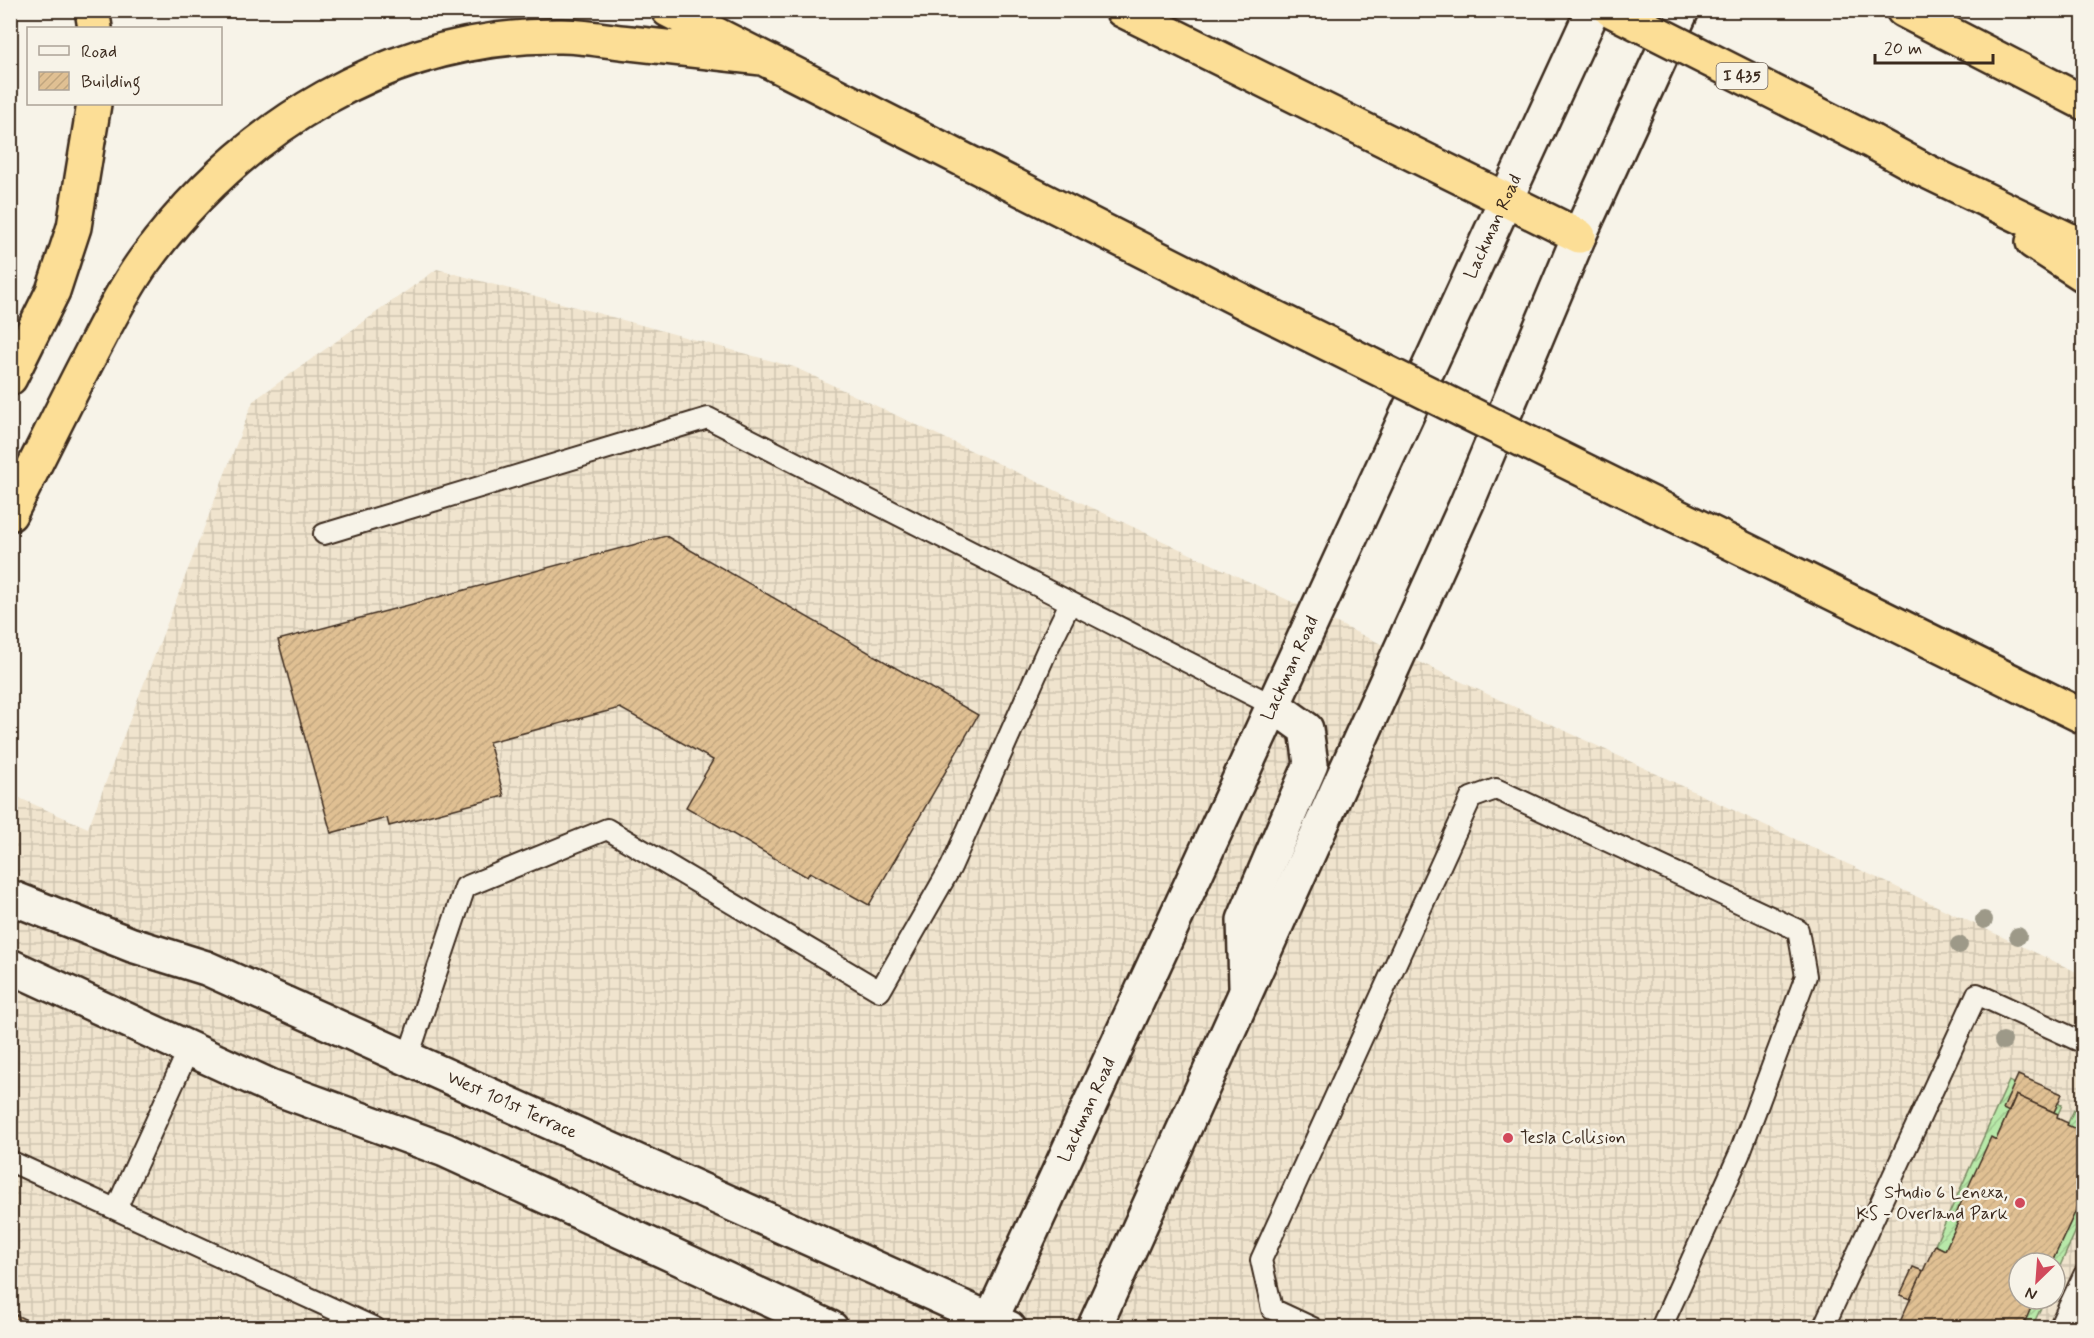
<svg xmlns="http://www.w3.org/2000/svg" width="2094" height="1338" font-family="Mynerve,sans-serif">
<style>
.industrial{fill:url(#industrial-grid);fill-rule:evenodd}
.garden{fill:url(#garden-furrows);stroke:#7a8a64;stroke-width:1.5}
.building{fill:url(#building-hatch);stroke:#3b2a1e;stroke-width:1.5}
.lines{fill:none;stroke-linecap:round;stroke-linejoin:round}
.lane-casing{stroke:#3b2a1e;stroke-width:24}
.secondary-casing{stroke:#3b2a1e;stroke-width:38}
.highway-casing{stroke:#3b2a1e;stroke-width:38}
.lane{stroke:#f7f3e8;stroke-width:20}
.secondary{stroke:#f7f3e8;stroke-width:33}
.highway{stroke:#fcde96;stroke-width:33}
.highway-bridge-casing{stroke:#3b2a1e;stroke-width:38;stroke-linecap:butt}
.highway-bridge{stroke:#fcde96;stroke-width:33}
.tree{fill:#9d9988}
.poi-dot{fill:#d1495b;stroke:#f7f3e8;stroke-width:2}
.labels{text-anchor:middle;dominant-baseline:central;stroke-width:5;stroke-linejoin:round;paint-order:stroke}
.shield{fill:#f7f3e8;stroke:#73665b;stroke-width:1.5}
.shield-label{font-size:16px;font-weight:bold;fill:#3b2a1e}
.street-label{font-size:18px;fill:#3b2a1e;stroke:#f7f3e8}
.poi-label{font-size:18px;fill:#3b2a1e;stroke:#f7f3e8;text-anchor:start}
</style>
<defs>
<pattern id="industrial-grid" width="8" height="8" patternUnits="userSpaceOnUse" patternTransform="scale(1.5)"><rect width="8" height="8" fill="#f0e4ce"/><path d="M0 4h8M4 0v8" fill="none" stroke="#cfc4b0"/></pattern>
<pattern id="garden-furrows" width="10" height="10" patternUnits="userSpaceOnUse" patternTransform="scale(1.5)"><rect width="10" height="10" fill="#b8e9a9"/><path d="M-1 1l2-2M0 10L10 0M9 11l2-2" fill="none" stroke="#9fc891"/></pattern>
<pattern id="building-hatch" width="6" height="6" patternUnits="userSpaceOnUse" patternTransform="scale(1.5)"><rect width="6" height="6" fill="#e0c093"/><path d="M-1 1l2-2M0 6l6-6M5 7l2-2" fill="none" stroke="#c1a57e"/></pattern>
</defs>
<rect width="100%" height="100%" fill="#f7f3e8"/>
<filter id="ink" filterUnits="userSpaceOnUse"><feTurbulence type="fractalNoise" baseFrequency=".0167" numOctaves="2"/><feDisplacementMap in="SourceGraphic" scale="12" xChannelSelector="R" yChannelSelector="G"/><feConvolveMatrix kernelMatrix="1 2 1 2 8 2 1 2 1" color-interpolation-filters="sRGB"/></filter>
<g filter="url(#ink)">
<path class="industrial" d="M 437,269 L 794,367 L 2083,975 L 2083,1327 L 11,1327 L 10,794 L 88,828 L 253,401 ZM 2019,1263 L 2055,1263 L 2055,1299 L 2019,1299 Z"/>
<path class="garden" d="M 2009,1081 L 2062,1105 L 2058,1114 L 2016,1095 L 1996,1140 L 1992,1138 L 1957,1214 L 1961,1216 L 1945,1250 L 1935,1245 Z
M 2074,1110 L 2083,1115 L 2083,1133 L 2067,1125 Z
M 2083,1193 L 2083,1215 L 2055,1277 L 2055,1263 L 2047,1263 L 2048,1260 L 2052,1262 Z
M 2035,1299 L 2045,1299 L 2032,1327 L 2022,1327 Z"/>
<path class="building" d="M 666,536 L 978,715 L 869,905 L 810,872 L 807,877 L 686,807 L 713,760 L 620,708 L 489,742 L 504,796 L 389,826 L 387,818 L 331,833 L 278,640 Z
M 2018,1075 L 2062,1094 L 2054,1112 L 2016,1095 L 2009,1112 L 2003,1109 Z
M 2016,1095 L 2058,1114 L 2057,1118 L 2068,1123 L 2067,1125 L 2084,1133 L 2084,1193 L 2052,1262 L 2019,1263 L 2019,1299 L 2035,1299 L 2022,1328 L 1911,1328 L 1900,1322 L 1917,1284 L 1935,1245 L 1945,1250 L 1961,1216 L 1956,1214 L 1991,1137 L 1996,1140 Z
M 1913,1267 L 1923,1271 L 1910,1299 L 1900,1295 Z
M 10,1312 L 43,1328 L 10,1328 Z"/>
<g class="lines">
<g class="lane-casing">
<path id="lane" d="M 324,534 L 708,418 L 1274,706
M 408,1057 L 465,887 L 607,829 L 880,991 L 951,867 L 1048,648 L 1070,603
M 10,1161 L 375,1328
M 116,1209 L 189,1049
M 1313,1328 L 1272,1309 L 1261,1260 L 1471,798 L 1496,789 L 1798,930 L 1806,976 L 1739,1155 L 1661,1328
M 1823,1328 L 1977,994 L 2084,1043
M 2059,1328 L 2084,1275"/>
</g>
<g class="secondary-casing">
<g id="secondary">
<path id="s1" d="M 10,897 L 132,945 L 206,968 L 1009,1328"/>
<path d="M 10,966 L 270,1086 L 445,1150 L 831,1328"/>
<path d="M 1246,986 L 1244,920 L 1311,764 L 1306,729 L 1274,706"/>
<path id="s2" d="M 987,1328 L 1593,10"/>
<path d="M 1094,1328 L 1467,503 L 1579,236 L 1682,10"/>
</g>
</g>
<g class="highway-casing">
<path id="highway" d="M 92,10 L 95,28
M 668,10 L 1260,310
M 1122,10 L 1579,236
M 1903,10 L 2084,103
M 1873,142 L 1924,170 L 2084,247
M 2033,242 L 2084,275
M 10,378 L 53,291 L 74,227 L 94,104
M 1624,490 L 2084,717
M 10,514 C 39,457 67,399 97,342 C 111,315 126,286 144,261 C 242,127 391,34 561,36 C 584,36 607,41 630,43 C 674,48 718,53 762,58"/>
</g>
<use href="#lane" class="lane"/>
<use href="#secondary" class="secondary"/>
<use href="#highway" class="highway"/>
<g class="highway-bridge-casing">
<path id="highway-bridge" d="M 1611,10 L 1873,142
M 1260,310 L 1624,490"/>
</g>
<use href="#highway-bridge" class="highway-bridge"/>
</g>
<g class="tree">
<circle cx="1984" cy="920" r="9"/>
<circle cx="2018" cy="936" r="9"/>
<circle cx="1959" cy="945" r="9"/>
<circle cx="2003" cy="1041" r="9"/>
</g>
</g>
<g class="poi-dot">
<circle cx="1508" cy="1138" r="6"/>
<circle cx="2020" cy="1203" r="6"/>
</g>
<g class="labels">
<rect class="shield" x="1716.5" y="63" width="51" height="26" rx="4.5"/>
<g class="shield-label">
<text x="1742" y="76">I 435</text>
</g>
<g class="street-label">
<text stroke="none"><textPath href="#s2" startOffset="1212">Lackman Road</textPath></text>
<text stroke="none"><textPath href="#s2" startOffset="726">Lackman Road</textPath></text>
<text stroke="none"><textPath href="#s1" startOffset="544">West 101st Terrace</textPath></text>
<text stroke="none"><textPath href="#s2" startOffset="240">Lackman Road</textPath></text>
</g>
<g class="poi-label">
<text x="1520" y="1138">Tesla Collision</text>
<text x="2008" y="1193" text-anchor="end">Studio 6 Lenexa,<tspan x="2008" dy="21">KS - Overland Park</tspan></text>
</g>
</g>
<rect width="2094" height="1338" fill="none" stroke="#f7f3e8" stroke-width="36"/>
<rect x="18" y="18" width="2058" height="1302" fill="none" stroke="#3b2a1e" stroke-width="2" filter="url(#ink)"/>
<rect x="27" y="27" width="195" height="78" fill="#f7f3e8" stroke="#aca397" stroke-width="1.5"/>
<rect x="39" y="46" width="30" height="9" fill="#f7f3e8" stroke="#aca397" stroke-width="1.5"/>
<text x="81" y="57" font-size="18" fill="#3b2a1e">Road</text>
<rect x="39" y="72" width="30" height="18" fill="url(#building-hatch)" stroke="#aca397" stroke-width="1.5"/>
<text x="81" y="87" font-size="18" fill="#3b2a1e">Building</text>
<g transform="translate(2037 1281) rotate(205)"><circle r="28" fill="#f7f3e8" stroke="#aca397" stroke-width="1.5"/>
<path d="M0-4.5L10 22L0 15L-10 22Z" fill="#d1495b"/>
<text y="-9" font-size="16" font-weight="bold" text-anchor="middle" fill="#3b2a1e">N</text>
</g>
<path d="M1875 54v9h118v-9" fill="none" stroke="#3b2a1e" stroke-width="3"/>
<text x="1884" y="54" font-size="18" fill="#3b2a1e" stroke="#f7f3e8" stroke-width="4.5" paint-order="stroke">20 m</text>
</svg>
